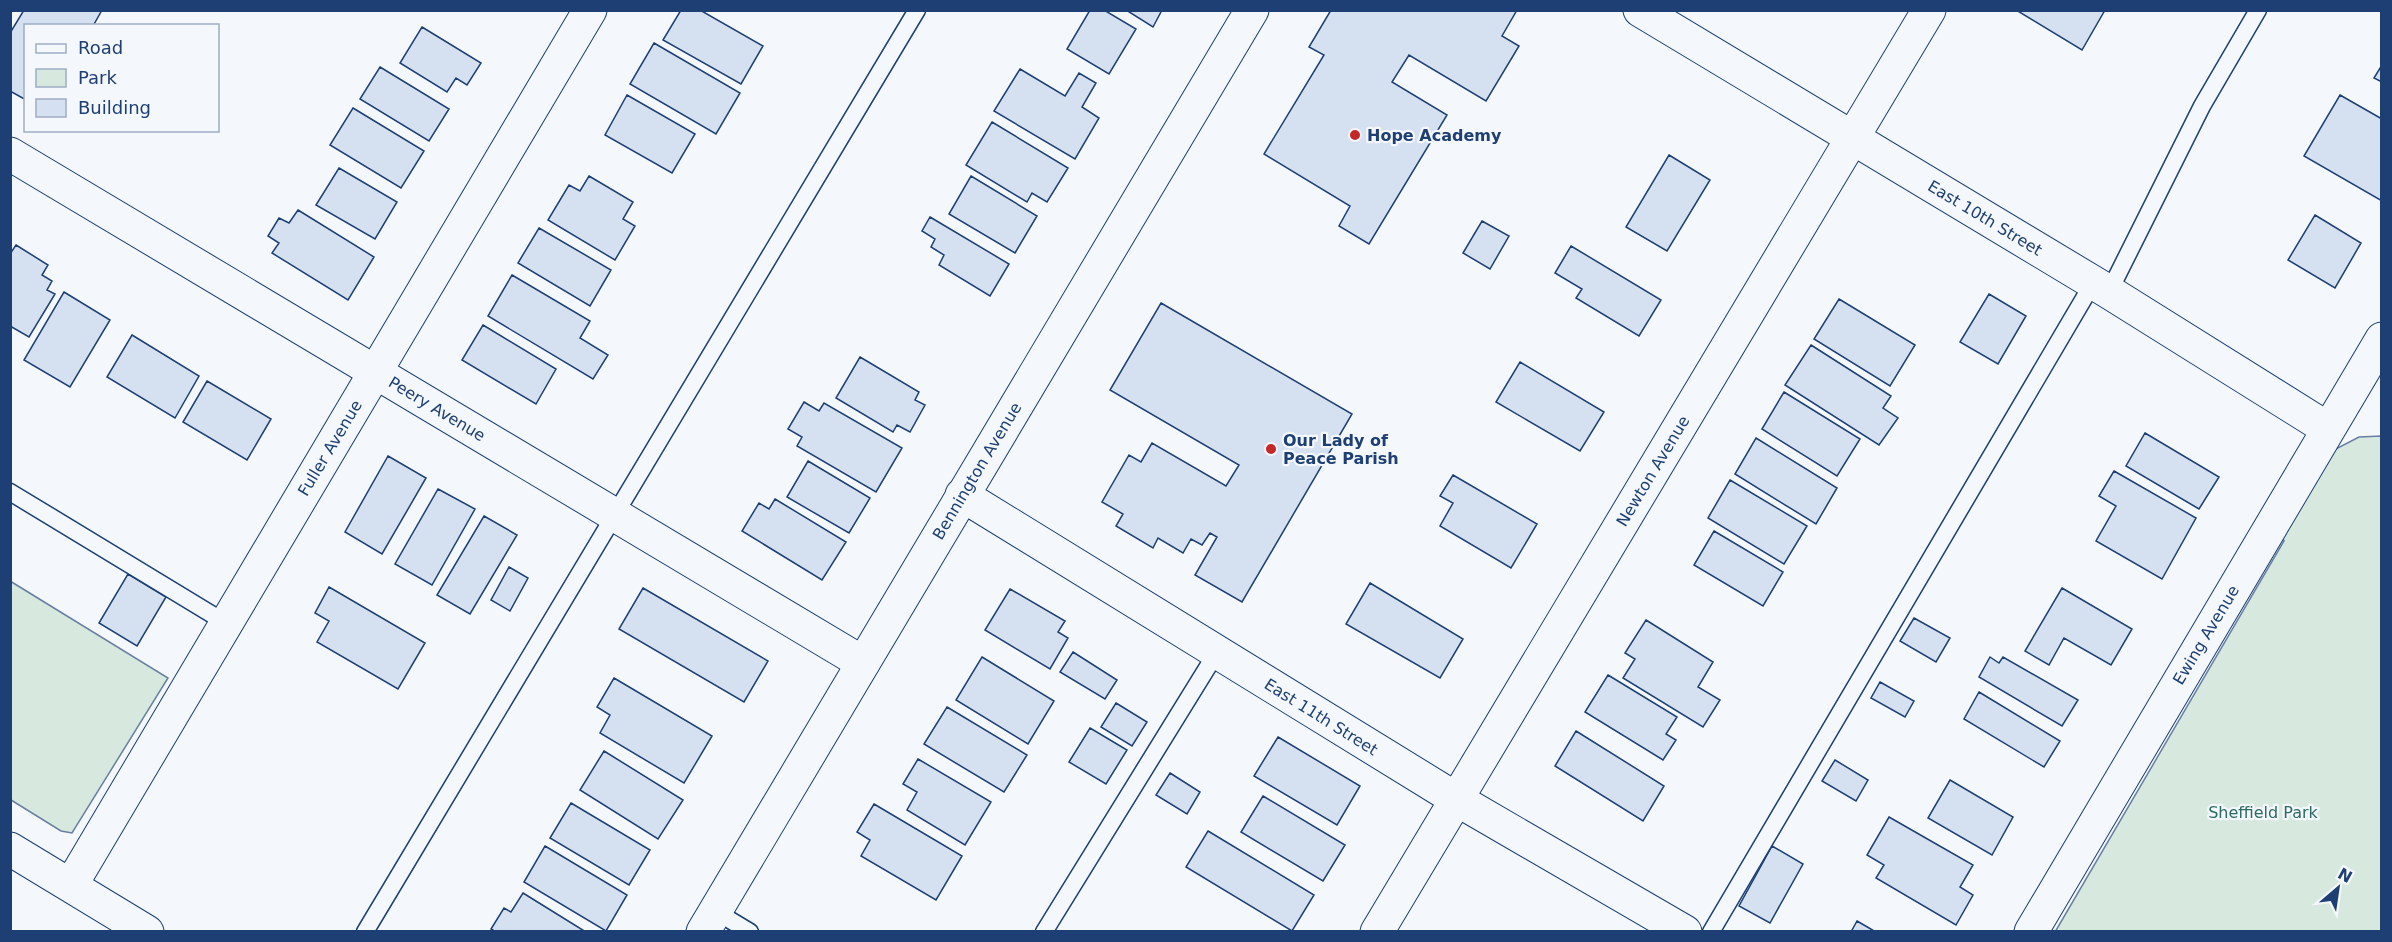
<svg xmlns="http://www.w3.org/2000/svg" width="2392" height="942" font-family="'DejaVu Sans',sans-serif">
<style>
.green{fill:#d7e8df;stroke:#687fa3;stroke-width:1.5}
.building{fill:#d5e0f0;stroke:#1d3f73;stroke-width:1.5}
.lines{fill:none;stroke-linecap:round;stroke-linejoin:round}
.service-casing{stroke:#1d3f73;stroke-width:19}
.minor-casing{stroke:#1d3f73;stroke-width:35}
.tertiary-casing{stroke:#1d3f73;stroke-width:35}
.service{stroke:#f4f7fb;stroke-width:16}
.minor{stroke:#f4f7fb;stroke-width:33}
.tertiary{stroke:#f4f7fb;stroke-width:33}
.poi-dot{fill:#c62828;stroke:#f4f7fb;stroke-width:2}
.labels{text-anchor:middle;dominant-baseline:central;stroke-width:4.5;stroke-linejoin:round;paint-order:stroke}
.poi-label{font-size:16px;font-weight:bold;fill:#1d3f73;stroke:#f4f7fb;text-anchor:start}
.street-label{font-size:16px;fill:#1d3f73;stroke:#f4f7fb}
.park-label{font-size:16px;fill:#2c6c60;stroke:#f4f7fb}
</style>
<rect width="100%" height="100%" fill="#f4f7fb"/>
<path class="green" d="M 2381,436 L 2381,931 L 2055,932 L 2284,541 L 2277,523 L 2326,454 L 2359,437 Z
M 10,581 L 168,678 L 72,833 L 61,831 L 11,800 Z"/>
<path class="building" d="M 24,10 L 102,10 L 93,26 L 26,26 L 26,100 L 10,91 L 10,33 Z
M 681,10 L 700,10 L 763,46 L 741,84 L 663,40 Z
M 1090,10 L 1104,10 L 1136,29 L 1109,74 L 1067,49 Z
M 1126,10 L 1162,10 L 1153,27 Z
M 1331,10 L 1517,10 L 1502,36 L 1519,46 L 1486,101 L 1409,55 L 1392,82 L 1447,115 L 1369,244 L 1339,226 L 1350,206 L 1264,154 L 1324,55 L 1309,47 Z
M 2016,10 L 2105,10 L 2082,50 Z
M 422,27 L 481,63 L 467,85 L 456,78 L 447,92 L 400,63 Z
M 654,43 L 740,93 L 716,134 L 630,84 Z
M 2382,65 L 2382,82 L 2374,78 Z
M 380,67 L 449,109 L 429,141 L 360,99 Z
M 1020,69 L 1065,96 L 1079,73 L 1096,83 L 1082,107 L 1099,118 L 1075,159 L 994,111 Z
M 627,95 L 695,134 L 672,173 L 605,135 Z
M 2340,95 L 2382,119 L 2382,201 L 2304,156 Z
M 353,108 L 424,151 L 401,188 L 330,145 Z
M 992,122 L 1068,168 L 1047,202 L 1032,193 L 1027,202 L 966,165 Z
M 1669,155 L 1710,180 L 1667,251 L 1626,227 Z
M 339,168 L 397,202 L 375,239 L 316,205 Z
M 589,176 L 633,202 L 623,219 L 635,226 L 615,260 L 548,220 L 569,185 L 580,191 Z
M 971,176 L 1037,216 L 1015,253 L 949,214 Z
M 298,210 L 374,257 L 348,300 L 272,253 L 279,243 L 268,236 L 279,218 L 289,223 Z
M 2315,215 L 2361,243 L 2335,288 L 2288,260 Z
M 930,217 L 1009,264 L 990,296 L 939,265 L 944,255 L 931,247 L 935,239 L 922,231 Z
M 1482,221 L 1509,236 L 1490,269 L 1463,253 Z
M 539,228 L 611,270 L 590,306 L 518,263 Z
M 16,245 L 48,265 L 42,275 L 52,281 L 47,290 L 55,294 L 29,337 L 10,326 L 10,254 Z
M 1571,246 L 1661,300 L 1639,336 L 1576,298 L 1582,289 L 1555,273 Z
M 512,275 L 590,321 L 580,338 L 608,355 L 593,379 L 488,316 Z
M 64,292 L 110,320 L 70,387 L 24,360 Z
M 1989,294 L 2026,316 L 1998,364 L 1960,342 Z
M 1839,299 L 1915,345 L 1890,386 L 1814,339 Z
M 1161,303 L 1352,414 L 1242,602 L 1195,575 L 1217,537 L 1210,533 L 1202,545 L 1191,539 L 1183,553 L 1158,538 L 1153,548 L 1116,526 L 1123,514 L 1102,502 L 1129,455 L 1141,462 L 1152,443 L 1226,486 L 1239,465 L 1110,390 Z
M 483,325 L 556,369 L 536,404 L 462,360 Z
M 132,335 L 199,376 L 175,418 L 107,377 Z
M 1811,345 L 1891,396 L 1883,408 L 1898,418 L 1879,445 L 1785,385 Z
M 860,357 L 919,392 L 915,400 L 925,405 L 910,432 L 897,425 L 893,432 L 836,398 Z
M 1520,362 L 1604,412 L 1580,451 L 1496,402 Z
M 207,381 L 271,419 L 247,460 L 183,422 Z
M 1784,392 L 1860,439 L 1837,476 L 1762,429 Z
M 804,402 L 819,411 L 824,403 L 902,448 L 876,492 L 797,446 L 802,437 L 788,429 Z
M 2145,433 L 2219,477 L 2199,509 L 2126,466 Z
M 1756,438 L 1837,488 L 1816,524 L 1735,474 Z
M 388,456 L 426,478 L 382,554 L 345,532 Z
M 808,461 L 870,498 L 849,533 L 787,497 Z
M 2114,471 L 2196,518 L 2162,579 L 2096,541 L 2116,506 L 2099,496 Z
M 1453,475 L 1537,524 L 1511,568 L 1440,526 L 1453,503 L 1440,496 Z
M 1730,480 L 1807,526 L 1784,564 L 1708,518 Z
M 438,489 L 475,509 L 432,585 L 395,564 Z
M 775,499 L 846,542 L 822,580 L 742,531 L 759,503 L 769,509 Z
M 484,516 L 517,535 L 470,614 L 437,595 Z
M 1714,531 L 1783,572 L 1763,606 L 1694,565 Z
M 509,567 L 528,578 L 510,611 L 491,600 Z
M 128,574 L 166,597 L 137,646 L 99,623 Z
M 1370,583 L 1463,639 L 1440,678 L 1346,624 Z
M 329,587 L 425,643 L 398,689 L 317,642 L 329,621 L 315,613 Z
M 643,588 L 768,661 L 744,702 L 619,629 Z
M 2062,588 L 2132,629 L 2111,665 L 2064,638 L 2049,665 L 2025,651 Z
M 1010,589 L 1065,621 L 1058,632 L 1068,638 L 1050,669 L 985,630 Z
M 1914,618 L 1950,638 L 1936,662 L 1900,641 Z
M 1646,620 L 1713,662 L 1698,687 L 1720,700 L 1703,727 L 1623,678 L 1635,659 L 1625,653 Z
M 1073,652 L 1117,680 L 1105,699 L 1060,672 Z
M 982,657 L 1054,701 L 1028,744 L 956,700 Z
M 1990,657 L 1999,663 L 2003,657 L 2078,700 L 2062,726 L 1979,677 Z
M 1608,675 L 1677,717 L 1666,734 L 1676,740 L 1663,760 L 1585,712 Z
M 614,678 L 712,736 L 684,783 L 600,733 L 610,715 L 597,707 Z
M 1880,682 L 1914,701 L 1905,717 L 1871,698 Z
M 1979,692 L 2060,741 L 2044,767 L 1964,719 Z
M 1116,703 L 1147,722 L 1132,746 L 1101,727 Z
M 947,707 L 1027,755 L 1004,792 L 924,744 Z
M 1090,728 L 1127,750 L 1106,784 L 1069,762 Z
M 1576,731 L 1664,786 L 1643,821 L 1555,766 Z
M 1278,737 L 1360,786 L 1337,825 L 1254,776 Z
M 604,751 L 683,800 L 658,839 L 580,790 Z
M 918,759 L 991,802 L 965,845 L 907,810 L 917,792 L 903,784 Z
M 1835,760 L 1868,780 L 1856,801 L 1822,781 Z
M 1170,773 L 1200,792 L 1187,814 L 1156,795 Z
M 1950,780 L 2013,817 L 1992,855 L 1928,818 Z
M 1263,796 L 1345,845 L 1323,881 L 1241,832 Z
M 571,803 L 650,850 L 629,885 L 550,838 Z
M 874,804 L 962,856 L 936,900 L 861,856 L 870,840 L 857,832 Z
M 1889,817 L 1973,865 L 1960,887 L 1973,895 L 1956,925 L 1876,878 L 1884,865 L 1867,855 Z
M 1208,831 L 1314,895 L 1292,931 L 1186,867 Z
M 545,846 L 627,895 L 606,931 L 524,882 Z
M 1772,846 L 1803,864 L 1770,923 L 1739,906 Z
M 523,893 L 586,932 L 496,932 L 491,929 L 504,908 L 511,912 Z
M 1857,921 L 1876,932 L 1851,932 Z"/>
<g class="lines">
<g class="service-casing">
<path id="service" d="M 2109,292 L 2202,106 L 2258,10
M 10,492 L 226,623
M 715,911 L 750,932
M 365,932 L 917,10
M 1044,932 L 1217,652
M 1711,932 L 2093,283"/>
</g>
<g class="minor-casing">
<path id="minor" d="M 1640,10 L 2109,292 L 2328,429
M 10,154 L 863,663
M 962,495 L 1456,799 L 1685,932
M 71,885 L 590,10
M 1377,932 L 1929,10
M 2031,932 L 2382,339"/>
</g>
<g class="tertiary-casing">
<path id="tertiary" d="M 10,849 L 147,932
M 703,932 L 1252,10"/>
</g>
<use href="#service" class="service"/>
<use href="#minor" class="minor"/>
<use href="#tertiary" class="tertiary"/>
</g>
<g class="poi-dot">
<circle cx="1355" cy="135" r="6"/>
<circle cx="1271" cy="449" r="6"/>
</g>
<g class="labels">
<g class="poi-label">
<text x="1367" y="135">Hope Academy</text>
<text x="1283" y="440">Our Lady of<tspan x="1283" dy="18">Peace Parish</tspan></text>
</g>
<g class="street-label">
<text transform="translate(1985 218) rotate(31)">East 10th Street</text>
<text transform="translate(437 409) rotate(31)">Peery Avenue</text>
<text transform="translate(330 448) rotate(-59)">Fuller Avenue</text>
<text transform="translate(977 471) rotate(-59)">Bennington Avenue</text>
<text transform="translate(1653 471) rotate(-59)">Newton Avenue</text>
<text transform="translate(2206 635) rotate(-59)">Ewing Avenue</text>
<text transform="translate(1321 717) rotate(32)">East 11th Street</text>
</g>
<g class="park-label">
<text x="2263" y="812">Sheffield Park</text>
</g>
</g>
<rect width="2392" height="942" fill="none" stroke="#1d3f73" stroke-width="24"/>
<rect x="24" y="24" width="195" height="108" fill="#f4f7fb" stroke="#9eadc5" stroke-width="1.5"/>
<rect x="36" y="44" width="30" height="9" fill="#f4f7fb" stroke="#9eadc5" stroke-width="1.5"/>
<text x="78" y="54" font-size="18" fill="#1d3f73">Road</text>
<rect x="36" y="69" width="30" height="18" fill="#d7e8df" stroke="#9eadc5" stroke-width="1.5"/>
<text x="78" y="84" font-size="18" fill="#1d3f73">Park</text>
<rect x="36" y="99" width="30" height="18" fill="#d5e0f0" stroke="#9eadc5" stroke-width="1.5"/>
<text x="78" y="114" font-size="18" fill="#1d3f73">Building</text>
<g transform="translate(2338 888) rotate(29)" stroke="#f4f7fb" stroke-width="4.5" paint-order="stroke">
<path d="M0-4.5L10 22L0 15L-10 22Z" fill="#1d3f73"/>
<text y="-9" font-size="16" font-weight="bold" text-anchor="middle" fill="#1d3f73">N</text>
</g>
</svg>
